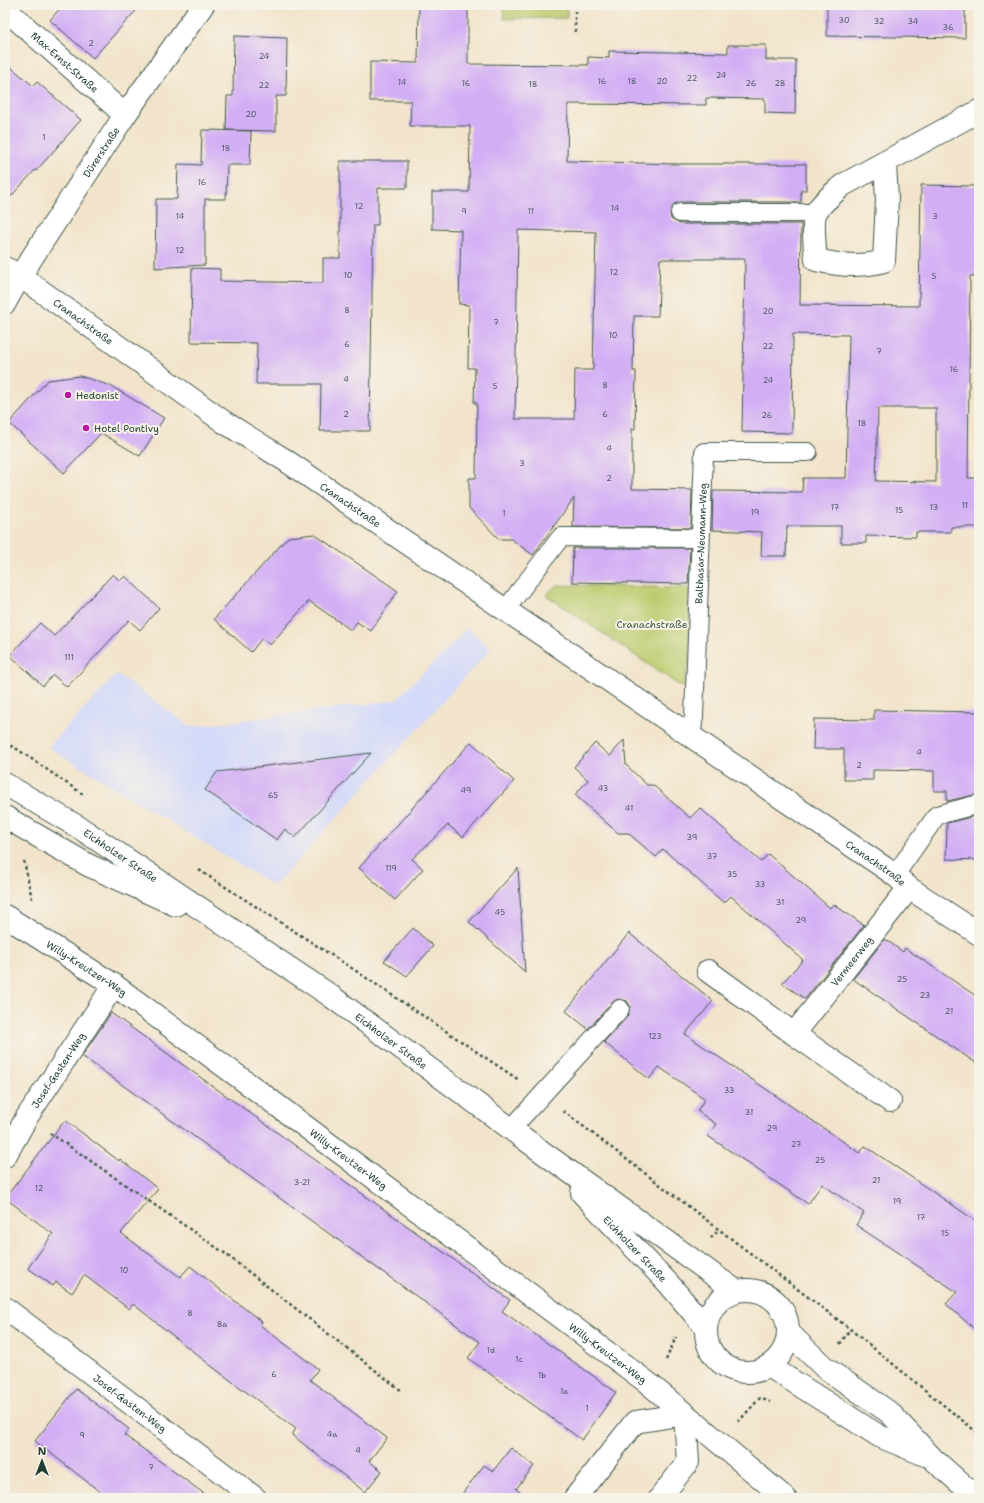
<svg xmlns="http://www.w3.org/2000/svg" width="984" height="1503" font-family="'Shantell Sans',sans-serif">
<style>
.built{fill:#d3d9f9}
.green{fill:#bccb6d;stroke:#6e8450}
.building{fill:#d2aef5;fill-rule:evenodd}
.lines{fill:none;stroke-linecap:round;stroke-linejoin:round}
.service-casing{stroke:#3f564b;stroke-width:20}
.minor-casing{stroke:#3f564b;stroke-width:24}
.secondary-casing{stroke:#3f564b;stroke-width:24}
.path{stroke:#3f564b;stroke-width:2.5;stroke-dasharray:3 3;stroke-linecap:butt}
.service{stroke:#fff;stroke-width:18}
.minor{stroke:#fff;stroke-width:22}
.secondary{stroke:#fff;stroke-width:22}
.poi-dot{fill:#b5179e;stroke:#f7f3e8;stroke-width:1.5}
.labels{text-anchor:middle;dominant-baseline:central;stroke-width:4;stroke-linejoin:round;paint-order:stroke}
.number-label{font-size:8px;fill:#4c5964}
.street-label{font-size:10px;fill:#1f3d34;stroke:#f7f3e8}
.poi-label{font-size:10px;fill:#1f3d34;stroke:#f7f3e8;text-anchor:start}
.park-label{font-size:10px;fill:#3e593f;stroke:#f7f3e8}
</style>
<rect width="100%" height="100%" fill="#f7f3e8"/>
<filter id="ink" filterUnits="userSpaceOnUse"><feTurbulence type="fractalNoise" baseFrequency=".025" numOctaves="2"/><feDisplacementMap in="SourceGraphic" scale="8" xChannelSelector="R" yChannelSelector="G"/><feConvolveMatrix kernelMatrix="1 2 1 2 8 2 1 2 1" color-interpolation-filters="sRGB"/></filter>
<filter id="wash" filterUnits="userSpaceOnUse"><feTurbulence type="fractalNoise" baseFrequency=".012" numOctaves="4" result="noise"/><feDisplacementMap in="SourceGraphic" scale="16" xChannelSelector="R" yChannelSelector="G"/><feGaussianBlur stdDeviation="0.9" result="paint"/><feColorMatrix in="noise" values="0 0 0 0 0 0 0 0 0 0 0 0 0 0 0 0 0 1.4 0 .05"/><feComposite in="paint" operator="in"/></filter>
<g filter="url(#wash)">
<rect width="100%" height="100%" fill="#f2e4cb"/>
<path class="built" d="M 468,628 L 491,649 L 274,886 L 48,747 L 117,674 L 191,727 L 396,700 Z"/>
<path class="green" d="M 504,5 L 567,5 L 567,18 L 504,19 Z
M 557,585 L 690,588 L 690,658 L 683,688 L 546,595 Z"/>
<g id="blocks">
<path class="building" d="M 63,5 L 141,5 L 93,58 L 50,20 Z
M 419,5 L 468,5 L 468,64 L 588,65 L 588,57 L 609,58 L 609,51 L 728,53 L 728,45 L 766,45 L 766,60 L 796,60 L 795,114 L 765,113 L 765,99 L 706,98 L 706,105 L 568,104 L 567,161 L 677,164 L 806,164 L 806,190 L 801,190 L 801,202 L 680,202 L 674,204 L 670,213 L 671,219 L 680,224 L 801,224 L 800,305 L 919,306 L 921,185 L 979,186 L 979,276 L 970,276 L 968,478 L 979,478 L 979,527 L 951,527 L 951,532 L 916,532 L 916,537 L 866,536 L 866,543 L 841,543 L 841,526 L 787,526 L 786,556 L 761,556 L 762,532 L 712,530 L 713,491 L 802,492 L 803,478 L 846,478 L 849,335 L 793,334 L 792,433 L 742,432 L 745,259 L 660,259 L 658,316 L 634,316 L 633,371 L 636,371 L 635,429 L 632,429 L 632,489 L 692,490 L 691,528 L 573,527 L 574,498 L 533,555 L 511,539 L 499,539 L 469,508 L 469,478 L 476,478 L 477,403 L 474,403 L 475,368 L 468,368 L 469,305 L 459,304 L 461,230 L 432,229 L 432,192 L 469,192 L 470,126 L 410,126 L 411,101 L 370,101 L 370,62 L 418,63 ZM 518,230 L 596,232 L 593,370 L 575,370 L 574,419 L 515,419 ZM 878,408 L 936,408 L 936,482 L 876,481 Z
M 827,5 L 965,5 L 965,38 L 827,36 Z
M 234,36 L 287,38 L 286,96 L 276,96 L 276,131 L 226,130 L 227,96 L 233,96 Z
M 5,62 L 33,86 L 37,82 L 81,120 L 36,171 L 35,170 L 5,203 Z
M 202,130 L 251,131 L 250,165 L 227,165 L 226,199 L 205,199 L 205,265 L 155,268 L 156,199 L 177,199 L 178,164 L 201,165 Z
M 340,161 L 407,161 L 407,188 L 378,188 L 378,225 L 373,225 L 370,431 L 320,431 L 321,384 L 256,384 L 257,343 L 191,342 L 192,268 L 220,269 L 220,281 L 323,283 L 323,258 L 340,258 Z
M 80,376 L 111,386 L 164,418 L 140,456 L 101,433 L 64,473 L 9,423 L 48,380 Z
M 314,534 L 398,591 L 371,631 L 357,622 L 351,630 L 309,601 L 270,645 L 262,638 L 251,652 L 214,619 L 288,537 Z
M 573,548 L 690,548 L 688,584 L 572,582 Z
M 113,574 L 120,581 L 125,576 L 159,608 L 140,630 L 129,620 L 67,687 L 53,675 L 43,686 L 10,655 L 40,623 L 54,636 Z
M 874,710 L 979,712 L 979,794 L 947,801 L 947,791 L 934,791 L 934,771 L 873,770 L 873,780 L 844,780 L 844,749 L 813,749 L 814,719 L 874,720 Z
M 624,740 L 626,765 L 647,785 L 653,785 L 690,818 L 700,808 L 761,862 L 768,854 L 830,908 L 833,904 L 864,925 L 805,999 L 782,983 L 803,960 L 731,896 L 724,903 L 663,849 L 656,857 L 628,833 L 618,833 L 575,795 L 588,780 L 574,767 L 595,743 L 610,756 Z
M 471,742 L 514,781 L 463,837 L 448,825 L 412,859 L 423,869 L 395,900 L 359,868 Z
M 371,753 L 295,838 L 285,829 L 277,840 L 205,790 L 217,772 Z
M 979,815 L 979,860 L 946,859 L 947,823 Z
M 518,868 L 525,972 L 469,922 Z
M 413,928 L 433,946 L 407,976 L 384,961 Z
M 629,933 L 713,1001 L 685,1034 L 860,1153 L 865,1146 L 979,1223 L 979,1333 L 946,1304 L 957,1292 L 856,1225 L 864,1213 L 822,1184 L 808,1204 L 708,1136 L 716,1124 L 697,1111 L 705,1099 L 659,1067 L 649,1079 L 604,1042 L 628,1016 L 630,1006 L 627,1001 L 617,999 L 613,1002 L 588,1029 L 566,1011 Z
M 885,939 L 903,952 L 905,948 L 979,998 L 979,1065 L 853,979 Z
M 111,1013 L 510,1300 L 502,1311 L 616,1392 L 582,1440 L 468,1358 L 480,1342 L 82,1056 Z
M 65,1120 L 119,1161 L 120,1159 L 158,1189 L 121,1233 L 180,1277 L 190,1266 L 262,1322 L 260,1325 L 318,1369 L 310,1380 L 387,1438 L 369,1461 L 382,1471 L 365,1492 L 292,1435 L 296,1429 L 210,1365 L 133,1304 L 129,1309 L 84,1275 L 72,1293 L 56,1282 L 53,1286 L 28,1268 L 53,1234 L 5,1198 Z
M 76,1389 L 129,1429 L 124,1435 L 210,1498 L 108,1498 L 35,1441 Z
M 511,1448 L 534,1466 L 516,1489 L 528,1498 L 459,1498 L 484,1465 L 493,1471 Z"/>
</g>
</g>
<g filter="url(#ink)">
<use href="#blocks" fill-opacity="0" stroke="#3f564b" stroke-width="1"/>
<g class="lines">
<g class="service-casing">
<g id="service">
<path d="M 680,213 L 815,213"/>
<path d="M 506,609 L 561,537 L 689,538"/>
<path id="s1" d="M 691,737 L 694,716 L 704,452 L 808,452"/>
<path d="M 895,875 L 937,815 L 979,804"/>
<path d="M 512,1128 L 620,1009"/>
</g>
</g>
<g class="minor-casing">
<g id="minor">
<path id="s2" d="M 5,9 L 125,115"/>
<path d="M 885,163 L 887,200 L 884,261 C 863,267 837,265 816,260 C 815,251 812,219 816,212 C 822,202 834,193 843,185 L 979,111"/>
<path id="s3" d="M 5,268 L 20,276 L 224,422 L 285,460 L 895,875 L 909,888 L 979,934"/>
<path id="s4" d="M 5,303 L 20,276 L 125,115 L 203,5"/>
<path id="s5" d="M 5,916 L 114,985 L 262,1094 L 648,1383 L 785,1498"/>
<path d="M 708,971 L 794,1034 L 890,1101"/>
<path id="s6" d="M 794,1034 L 909,888"/>
<path id="s7" d="M 5,1156 L 27,1117 L 114,985"/>
<path id="s8" d="M 5,1308 L 255,1498"/>
<path d="M 575,1498 L 635,1422 L 685,1414"/>
<path d="M 660,1498 L 688,1462 L 685,1414"/>
</g>
</g>
<g class="secondary-casing">
<g id="secondary">
<path id="s9" d="M 5,784 L 80,828 L 328,994 L 545,1154 L 736,1291"/>
<path d="M 5,817 L 88,865 L 176,905"/>
<path id="s10" d="M 582,1193 L 669,1284 L 706,1328"/>
<circle cx="747" cy="1331" r="41"/>
<path d="M 789,1333 L 824,1367 L 890,1413 L 933,1459 L 977,1498"/>
<path d="M 769,1366 L 879,1436 L 925,1455"/>
</g>
</g>
<path class="path" d="M 575,5 L 575,34
M 5,743 L 17,749 L 84,795
M 24,861 L 32,899
M 199,870 L 350,967 L 519,1080
M 563,1111 L 850,1329 L 979,1434
M 50,1133 L 223,1252 L 402,1391
M 711,1238 L 719,1230
M 840,1344 L 850,1329
M 666,1360 L 676,1337
M 738,1422 L 760,1398 L 770,1402"/>
<use href="#service" class="service"/>
<use href="#minor" class="minor"/>
<use href="#secondary" class="secondary"/>
</g>
</g>
<g class="poi-dot">
<circle cx="68" cy="395" r="4"/>
<circle cx="86" cy="428" r="4"/>
</g>
<g class="labels">
<g class="number-label">
<text x="844" y="20">30</text>
<text x="879" y="21">32</text>
<text x="913" y="21">34</text>
<text x="948" y="27">36</text>
<text x="91" y="43">2</text>
<text x="264" y="56">24</text>
<text x="721" y="75">24</text>
<text x="692" y="78">22</text>
<text x="602" y="81">16</text>
<text x="632" y="81">18</text>
<text x="662" y="81">20</text>
<text x="402" y="82">14</text>
<text x="466" y="83">16</text>
<text x="751" y="83">26</text>
<text x="780" y="83">28</text>
<text x="533" y="84">18</text>
<text x="264" y="85">22</text>
<text x="251" y="114">20</text>
<text x="44" y="137">1</text>
<text x="226" y="148">18</text>
<text x="202" y="182">16</text>
<text x="359" y="206">12</text>
<text x="615" y="208">14</text>
<text x="464" y="211">9</text>
<text x="531" y="211">11</text>
<text x="180" y="216">14</text>
<text x="935" y="216">3</text>
<text x="180" y="250">12</text>
<text x="614" y="272">12</text>
<text x="348" y="275">10</text>
<text x="934" y="276">5</text>
<text x="347" y="310">8</text>
<text x="768" y="311">20</text>
<text x="496" y="322">7</text>
<text x="613" y="335">10</text>
<text x="347" y="344">6</text>
<text x="768" y="346">22</text>
<text x="879" y="351">7</text>
<text x="954" y="369">16</text>
<text x="346" y="379">4</text>
<text x="768" y="380">24</text>
<text x="605" y="385">8</text>
<text x="495" y="386">5</text>
<text x="346" y="414">2</text>
<text x="605" y="414">6</text>
<text x="767" y="415">26</text>
<text x="862" y="423">18</text>
<text x="609" y="448">4</text>
<text x="522" y="463">3</text>
<text x="609" y="478">2</text>
<text x="965" y="505">11</text>
<text x="835" y="507">17</text>
<text x="934" y="507">13</text>
<text x="899" y="510">15</text>
<text x="755" y="512">19</text>
<text x="504" y="513">1</text>
<text x="69" y="657">111</text>
<text x="919" y="752">4</text>
<text x="859" y="765">2</text>
<text x="603" y="788">43</text>
<text x="466" y="790">49</text>
<text x="273" y="795">65</text>
<text x="629" y="808">41</text>
<text x="692" y="837">39</text>
<text x="712" y="856">37</text>
<text x="391" y="868">119</text>
<text x="732" y="874">35</text>
<text x="760" y="884">33</text>
<text x="780" y="902">31</text>
<text x="500" y="912">45</text>
<text x="801" y="920">29</text>
<text x="902" y="979">25</text>
<text x="925" y="995">23</text>
<text x="949" y="1011">21</text>
<text x="655" y="1036">123</text>
<text x="729" y="1090">33</text>
<text x="749" y="1112">31</text>
<text x="772" y="1128">29</text>
<text x="796" y="1144">27</text>
<text x="820" y="1160">25</text>
<text x="876" y="1180">21</text>
<text x="302" y="1182">3-21</text>
<text x="39" y="1188">12</text>
<text x="897" y="1201">19</text>
<text x="921" y="1217">17</text>
<text x="945" y="1233">15</text>
<text x="124" y="1270">10</text>
<text x="190" y="1313">8</text>
<text x="222" y="1324">8a</text>
<text x="491" y="1350">1d</text>
<text x="519" y="1359">1c</text>
<text x="274" y="1374">6</text>
<text x="542" y="1375">1b</text>
<text x="564" y="1391">1a</text>
<text x="587" y="1408">1</text>
<text x="332" y="1434">4a</text>
<text x="82" y="1435">9</text>
<text x="358" y="1450">4</text>
<text x="151" y="1467">7</text>
</g>
<g class="street-label">
<text stroke="none"><textPath href="#s2" startOffset="80">Max-Ernst-Straße</textPath></text>
<text stroke="none"><textPath href="#s4" startOffset="179">Dürerstraße</textPath></text>
<text stroke="none"><textPath href="#s3" startOffset="95">Cranachstraße</textPath></text>
<text stroke="none"><textPath href="#s3" startOffset="419">Cranachstraße</textPath></text>
<text stroke="none"><textPath href="#s1" startOffset="194">Balthasar-Neumann-Weg</textPath></text>
<text stroke="none"><textPath href="#s9" startOffset="136">Eichholzer Straße</textPath></text>
<text stroke="none"><textPath href="#s3" startOffset="1055">Cranachstraße</textPath></text>
<text stroke="none"><textPath href="#s6" startOffset="93">Vermeerweg</textPath></text>
<text stroke="none"><textPath href="#s5" startOffset="97">Willy-Kreutzer-Weg</textPath></text>
<text stroke="none"><textPath href="#s9" startOffset="464">Eichholzer Straße</textPath></text>
<text stroke="none"><textPath href="#s7" startOffset="101">Josef-Gasten-Weg</textPath></text>
<text stroke="none"><textPath href="#s5" startOffset="421">Willy-Kreutzer-Weg</textPath></text>
<text stroke="none"><textPath href="#s10" startOffset="77">Eichholzer Straße</textPath></text>
<text stroke="none"><textPath href="#s5" startOffset="745">Willy-Kreutzer-Weg</textPath></text>
<text stroke="none"><textPath href="#s8" startOffset="157">Josef-Gasten-Weg</textPath></text>
</g>
<g class="poi-label">
<text x="76" y="395">Hedonist</text>
<text x="94" y="428">Hotel Pontivy</text>
</g>
<g class="park-label">
<text x="652" y="624">Cranachstraße</text>
</g>
</g>
<rect width="984" height="1503" fill="none" stroke="#f7f3e8" stroke-width="20"/>
<g transform="translate(42 1461)" stroke="#f7f3e8" stroke-width="3" paint-order="stroke">
<path d="M0-3L7 15L0 10L-7 15Z" fill="#1f3d34"/>
<text y="-6" font-size="11" font-weight="bold" text-anchor="middle" fill="#1f3d34">N</text>
</g>
</svg>
